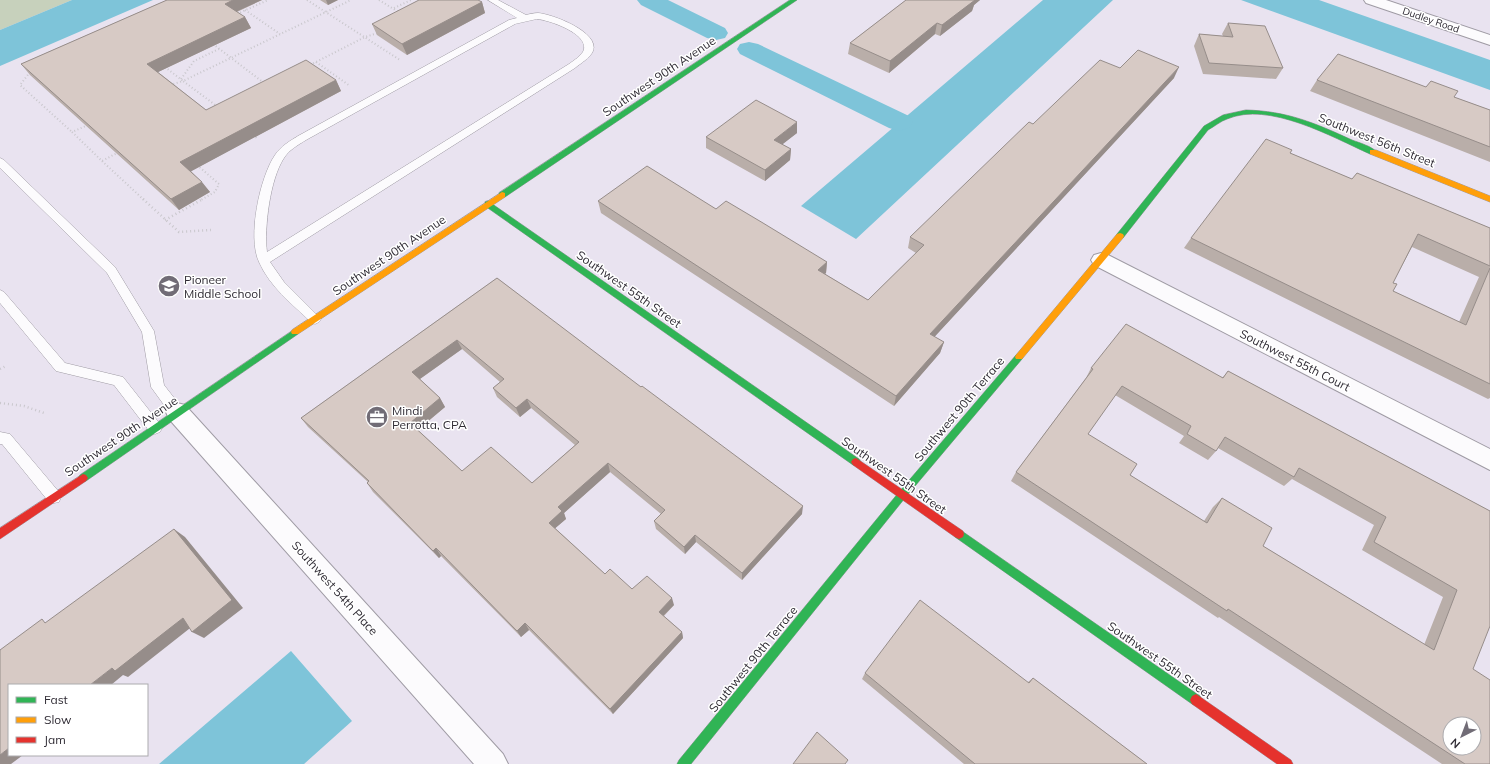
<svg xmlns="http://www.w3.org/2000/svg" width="1490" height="764" font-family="Mulish,sans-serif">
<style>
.green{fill:#c7d1bc}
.water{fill:#7ec4d9}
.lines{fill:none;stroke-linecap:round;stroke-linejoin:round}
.canal{fill:#7ec4d9;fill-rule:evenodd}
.lane-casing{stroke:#9f9ba4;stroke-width:1}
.street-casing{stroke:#9f9ba4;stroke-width:2}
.fast-casing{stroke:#9f9ba4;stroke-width:1}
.slow-casing{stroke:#9f9ba4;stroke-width:1}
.jam-casing{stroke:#9f9ba4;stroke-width:1}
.path-far1{stroke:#c9c7cc;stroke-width:2;stroke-dasharray:1 2.5;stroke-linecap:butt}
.path{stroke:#c9c7cc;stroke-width:2.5;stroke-dasharray:1 3;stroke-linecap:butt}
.lane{fill:#fcfbfd;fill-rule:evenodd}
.street{fill:#fcfbfd;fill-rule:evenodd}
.fast{fill:#30b455;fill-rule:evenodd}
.slow{fill:#ff9f0a;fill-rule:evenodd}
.jam{fill:#e5322d;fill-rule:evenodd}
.wall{fill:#b9aea9;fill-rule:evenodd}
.shaded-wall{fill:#968d8a}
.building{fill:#d7cac5;stroke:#968d8a;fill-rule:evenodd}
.labels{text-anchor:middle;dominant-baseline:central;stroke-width:3;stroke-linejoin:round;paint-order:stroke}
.far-street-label{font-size:10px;fill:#302c35;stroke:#fff}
.street-label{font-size:12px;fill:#302c35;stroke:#fff}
.poi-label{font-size:12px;fill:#302c35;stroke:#fff;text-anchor:start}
</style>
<rect width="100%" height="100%" fill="#e9e3f0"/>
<path class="green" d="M 0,0 L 72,0 L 0,30 Z"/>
<path class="water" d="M 72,0 L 153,0 L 0,66 L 0,30 Z
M 1043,0 L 1113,0 L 856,239 L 801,206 Z
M 1241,0 L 1319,0 L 1490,60 L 1490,90 Z
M 291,651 L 352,721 L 304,764 L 159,764 Z"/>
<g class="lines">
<path class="canal" d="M 637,0 L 668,0 L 725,28 L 728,33 L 725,38 L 716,40 L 707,38 L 641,5 Z
M 749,42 L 758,44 L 909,116 L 913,122 L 909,128 L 899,131 L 889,128 L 740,54 L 737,49 L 740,44 Z"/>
<g class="lane-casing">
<path id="lane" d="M 488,0 L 498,0 L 526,15 C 530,14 534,13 538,13 C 552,14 600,32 593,51 C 590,58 581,63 575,68 L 270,262 L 284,282 L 321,319 L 319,322 L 315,324 L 311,322 C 292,304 270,287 259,262 C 247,237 260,177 275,155 C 281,146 290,141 298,136 L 509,20 L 517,18 ZM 537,19 C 549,20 587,33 584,49 C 583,55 573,61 569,64 L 267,252 C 264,228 270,179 284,158 C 289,150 298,145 306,140 L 515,24 Z
M 0,158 L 4,160 L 115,267 L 154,331 L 164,385 L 182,408 L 184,412 L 182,416 L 177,418 L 172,416 L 151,387 L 142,332 L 107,273 L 0,168 Z
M 0,290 L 4,292 L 65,363 L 123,377 L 160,424 L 162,428 L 160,432 L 155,434 L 150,432 L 114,385 L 56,371 L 0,303 Z
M 0,432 L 10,434 L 59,492 L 61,497 L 59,502 L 54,503 L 49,502 L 2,444 L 0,444 Z"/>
</g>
<g class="street-casing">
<path id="street" d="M 1364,0 L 1386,0 L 1490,35 L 1490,45 L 1366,3 Z
M 1101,253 L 1108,255 L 1490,449 L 1490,470 L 1094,265 L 1091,260 L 1094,255 Z
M 177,403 L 185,405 L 503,754 L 508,764 L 474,764 L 169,419 L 166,412 L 169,405 Z"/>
</g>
<g class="fast-casing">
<path id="fast" d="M 790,0 L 797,0 L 505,197 L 499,197 L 499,193 Z
M 1246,110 C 1287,111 1315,123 1352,140 C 1360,143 1371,146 1377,152 L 1376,154 L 1370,154 C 1332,137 1269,101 1227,119 C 1221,121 1215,126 1208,130 L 1123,238 L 1117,238 L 1116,236 L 1117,234 L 1204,126 L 1223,115 Z
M 488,201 L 859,459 L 861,462 L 859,465 L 856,466 L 853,465 L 485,206 L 485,202 Z
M 295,329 L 298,330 L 299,332 L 298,334 L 86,481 L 83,482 L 80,481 L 78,478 L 80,475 Z
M 1019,353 L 1022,355 L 1023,357 L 1022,359 L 905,498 L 691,764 L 677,764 L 679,760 L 899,492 L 1016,355 Z
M 959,529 L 1200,696 L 1202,700 L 1200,704 L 1196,706 L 1192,704 L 955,537 L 954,534 L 955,531 Z"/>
</g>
<g class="slow-casing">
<path id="slow" d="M 1370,150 L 1376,150 L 1490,196 L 1490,202 L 1370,154 Z
M 502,192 L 505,193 L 505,197 L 298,334 L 292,334 L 291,332 L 292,330 Z
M 1120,233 L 1123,234 L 1124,236 L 1123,238 L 1022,359 L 1016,359 L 1015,357 L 1016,355 L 1117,234 Z"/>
</g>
<g class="jam-casing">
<path id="jam" d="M 856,458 L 963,531 L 964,534 L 963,537 L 959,539 L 955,537 L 853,465 L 851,462 L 853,459 Z
M 83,474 L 86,475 L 88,478 L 86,481 L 0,539 L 0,528 Z
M 1196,694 L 1291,760 L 1293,764 L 1277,764 L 1192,704 L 1190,700 L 1192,696 Z"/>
</g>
<path class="path-far1" d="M 307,0 L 400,60
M 379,0 L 400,13
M 394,8 L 411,0
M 245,10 L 280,34
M 237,14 L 268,0
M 213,44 L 264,83
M 316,62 L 350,86
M 310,65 L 365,37 L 378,33
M 165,67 L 183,81 L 351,0
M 30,72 L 20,85 L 72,132
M 181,79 L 194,61 L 219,49
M 170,85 L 183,81 L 218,107
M 88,125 L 72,132 L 102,161 L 119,152
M 253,135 L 258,139
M 102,161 L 144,200
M 197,165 L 219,184 L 215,192 L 201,200"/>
<path class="path" d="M 143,199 L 179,232 L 211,230
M 165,220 L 203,199
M 0,369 L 6,366
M 0,403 L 24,406 L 44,413"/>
<use href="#lane" class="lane"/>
<use href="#street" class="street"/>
<use href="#fast" class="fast"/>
<use href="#slow" class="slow"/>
<use href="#jam" class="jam"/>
</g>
<path class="wall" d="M 167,0 L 262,0 L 237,12 L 245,17 L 251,28 L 158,72 L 206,110 L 336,80 L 341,91 L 191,171 L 210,192 L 179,210 L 30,75 L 21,64 Z
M 320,0 L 338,0 L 328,5 Z
M 906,0 L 980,0 L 974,5 L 972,11 L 940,36 L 935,34 L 889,73 L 848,54 L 850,43 Z
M 482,2 L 485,13 L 407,55 L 377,35 L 372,24 Z
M 1228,23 L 1283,68 L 1276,79 L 1203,74 L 1194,46 L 1199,34 L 1223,36 L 1222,34 Z
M 1120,68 L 1174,78 L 934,337 L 944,342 L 940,353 L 894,406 L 601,213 L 598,201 L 716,209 L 827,262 L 826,273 L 825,274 L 868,300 L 916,253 L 908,248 L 910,237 L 1033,124 Z
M 1317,80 L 1426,87 L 1431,81 L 1454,97 L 1490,110 L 1490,162 L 1310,91 Z
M 797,133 L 782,144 L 791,149 L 790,160 L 765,181 L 706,148 L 706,137 Z
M 1290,153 L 1352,179 L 1357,173 L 1490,228 L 1490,398 L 1488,399 L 1385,348 L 1184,248 L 1191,238 ZM 1412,247 L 1479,277 L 1459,322 L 1393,291 L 1393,283 Z
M 497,278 L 802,514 L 742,580 L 696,542 L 685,554 L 656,529 L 654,521 L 661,514 L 610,472 L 564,513 L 566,519 L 555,528 L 605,574 L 632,589 L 674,605 L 664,616 L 682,632 L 683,638 L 613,714 L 529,630 L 521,637 L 441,556 L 439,558 L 373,492 L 367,483 L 368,482 L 308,427 L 301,418 ZM 462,349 L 500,382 L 493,388 L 497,397 L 520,417 L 531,408 L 575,445 L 532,483 L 462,471 L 418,430 L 445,407 L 440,398 L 420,379 Z
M 1091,368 L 1223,377 L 1228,371 L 1490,511 L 1473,669 L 1490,764 L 1442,764 L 1219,617 L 1218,618 L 1011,481 L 1016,472 L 1086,378 ZM 1115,395 L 1184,436 L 1179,443 L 1208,460 L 1216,451 L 1218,448 L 1284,486 L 1292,479 L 1374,525 L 1362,550 L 1443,597 L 1424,645 L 1263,546 L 1222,498 L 1213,507 L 1204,521 L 1130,475 L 1088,434 Z
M 865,673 L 1028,682 L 1033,678 L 1147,764 L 964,764 L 862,679 Z"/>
<path class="shaded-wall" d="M 233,0 L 262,0 L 231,14 L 225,4 Z
M 326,0 L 338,0 L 328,5 Z
M 971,0 L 980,0 L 974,5 L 972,11 L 940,36 L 942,25 Z
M 482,2 L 485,13 L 407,55 L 402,44 Z
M 245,17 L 251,28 L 154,74 L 147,64 Z
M 937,23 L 935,34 L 889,73 L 890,61 Z
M 1179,67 L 1174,78 L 927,345 L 930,334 Z
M 336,80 L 341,91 L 188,173 L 180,162 Z
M 797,122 L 797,133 L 774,151 L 774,140 Z
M 791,149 L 790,160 L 765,181 L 765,170 Z
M 202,182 L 210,192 L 179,210 L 171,199 Z
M 827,262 L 826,273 L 817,281 L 818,270 Z
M 457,340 L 462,349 L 417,381 L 412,372 Z
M 944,342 L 940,353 L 894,406 L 896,396 Z
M 440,398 L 445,407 L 415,432 L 410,423 Z
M 527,399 L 531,408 L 520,417 L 516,408 Z
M 608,463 L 610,472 L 564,513 L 566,519 L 552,531 L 549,523 L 558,507 Z
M 803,506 L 802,514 L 742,580 L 742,573 Z
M 174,529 L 185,537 L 243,608 L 204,638 L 192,632 Z
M 695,535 L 696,542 L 685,554 L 684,547 Z
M 436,548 L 441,556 L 439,558 L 433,551 Z
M 672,598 L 674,605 L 661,618 L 659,612 Z
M 183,618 L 194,625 L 128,677 L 123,675 L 111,685 L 90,685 L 112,668 Z
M 525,623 L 529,630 L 521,637 L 517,631 Z
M 682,632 L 683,638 L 613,714 L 610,709 Z
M 9,748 L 9,755 L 23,755 L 11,764 L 0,764 L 0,755 Z"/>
<path class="building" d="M 167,0 L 233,0 L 225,4 L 245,17 L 147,64 L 206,110 L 306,60 L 336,80 L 180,162 L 202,182 L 171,199 L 21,64 Z
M 419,0 L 478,0 L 482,2 L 402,44 L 372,24 Z
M 906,0 L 975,0 L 942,25 L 937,23 L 890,61 L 850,43 Z
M 1228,23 L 1265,26 L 1283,68 L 1209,63 L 1199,34 L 1233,37 Z
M 1138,50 L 1179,67 L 930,334 L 944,342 L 896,396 L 598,201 L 647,166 L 716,209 L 726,201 L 763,223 L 827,262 L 818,270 L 868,300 L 924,245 L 910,237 L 1029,122 L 1033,124 L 1100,60 L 1120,68 Z
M 1338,54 L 1426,87 L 1431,81 L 1458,91 L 1454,97 L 1490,110 L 1490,147 L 1317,80 Z
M 756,100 L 797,122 L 774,140 L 791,149 L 765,170 L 706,137 Z
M 1266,139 L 1292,150 L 1290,153 L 1352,179 L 1357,173 L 1490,228 L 1490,266 L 1418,234 L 1393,283 L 1397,284 L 1393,291 L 1466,325 L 1490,268 L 1490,384 L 1396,338 L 1191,238 Z
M 497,278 L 641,387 L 642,386 L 803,506 L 742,573 L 695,535 L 684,547 L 654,521 L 665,510 L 608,463 L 558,507 L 562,511 L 549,523 L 605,574 L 610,569 L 632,589 L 647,576 L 672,598 L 659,612 L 682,632 L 610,709 L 525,623 L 517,631 L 436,548 L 433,551 L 367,483 L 369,481 L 301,418 ZM 457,340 L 504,379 L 493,388 L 516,408 L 527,399 L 579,442 L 532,483 L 491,447 L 462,471 L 410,423 L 440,398 L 412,372 Z
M 1126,324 L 1223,378 L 1228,371 L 1490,511 L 1490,626 L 1473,669 L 1490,680 L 1490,764 L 1465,764 L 1228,609 L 1227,611 L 1016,472 L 1093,369 L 1091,368 ZM 1122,386 L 1191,426 L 1187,434 L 1216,451 L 1225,437 L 1294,477 L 1299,468 L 1386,517 L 1374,542 L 1457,590 L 1434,650 L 1263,546 L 1272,528 L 1222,498 L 1207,523 L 1130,475 L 1137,464 L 1088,434 ZM 1450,724 L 1474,724 L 1474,748 L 1450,748 Z
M 174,529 L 232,600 L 192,632 L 183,618 L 115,671 L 112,668 L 90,685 L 9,685 L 9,748 L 0,755 L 0,650 L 42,619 L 45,623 Z
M 920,600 L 1029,683 L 1033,678 L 1147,764 L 975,764 L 865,673 Z
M 817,732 L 848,760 L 845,764 L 793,764 Z"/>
<defs>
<g id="school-disc" transform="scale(1.15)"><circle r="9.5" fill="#716c76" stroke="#fff"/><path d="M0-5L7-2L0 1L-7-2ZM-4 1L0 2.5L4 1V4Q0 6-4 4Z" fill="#fff"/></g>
<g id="office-disc" transform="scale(1.15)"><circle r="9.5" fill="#716c76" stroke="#fff"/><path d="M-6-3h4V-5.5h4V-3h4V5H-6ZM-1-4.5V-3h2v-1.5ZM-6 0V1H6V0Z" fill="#fff"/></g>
</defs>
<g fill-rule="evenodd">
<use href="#school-disc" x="169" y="286"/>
<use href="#office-disc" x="377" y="417"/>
</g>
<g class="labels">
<g class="far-street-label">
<text transform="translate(1431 20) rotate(19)">Dudley Road</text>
</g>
<g class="street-label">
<text transform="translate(659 76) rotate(-34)">Southwest 90th Avenue</text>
<text transform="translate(1377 140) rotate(22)">Southwest 56th Street</text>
<text transform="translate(389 255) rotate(-34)">Southwest 90th Avenue</text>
<text transform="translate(629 289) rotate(35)">Southwest 55th Street</text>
<text transform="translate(1295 360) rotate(27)">Southwest 55th Court</text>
<text transform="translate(959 409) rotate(-50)">Southwest 90th Terrace</text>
<text transform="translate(121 436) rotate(-34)">Southwest 90th Avenue</text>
<text transform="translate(894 475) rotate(35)">Southwest 55th Street</text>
<text transform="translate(335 588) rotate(48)">Southwest 54th Place</text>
<text transform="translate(753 659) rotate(-51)">Southwest 90th Terrace</text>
<text transform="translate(1160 660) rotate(35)">Southwest 55th Street</text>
</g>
<g class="poi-label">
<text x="184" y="279">Pioneer<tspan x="184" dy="14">Middle School</tspan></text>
<text x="392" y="410">Mindi<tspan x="392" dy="14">Perrotta, CPA</tspan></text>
</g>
</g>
<rect x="8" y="684" width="140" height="72" fill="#ffffff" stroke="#acabae"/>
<rect x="16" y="697" width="20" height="6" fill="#30b455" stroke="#acabae"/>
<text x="44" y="704" font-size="12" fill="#302c35">Fast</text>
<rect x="16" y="717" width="20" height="6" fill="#ff9f0a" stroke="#acabae"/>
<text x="44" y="724" font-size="12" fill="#302c35">Slow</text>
<rect x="16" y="737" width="20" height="6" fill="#e5322d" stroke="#acabae"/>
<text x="44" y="744" font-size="12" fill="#302c35">Jam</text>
<g transform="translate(1462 736) rotate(222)"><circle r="19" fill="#ffffff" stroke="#acabae"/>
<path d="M0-3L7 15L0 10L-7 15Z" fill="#716c76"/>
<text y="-6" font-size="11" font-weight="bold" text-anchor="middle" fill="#302c35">N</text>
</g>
</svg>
